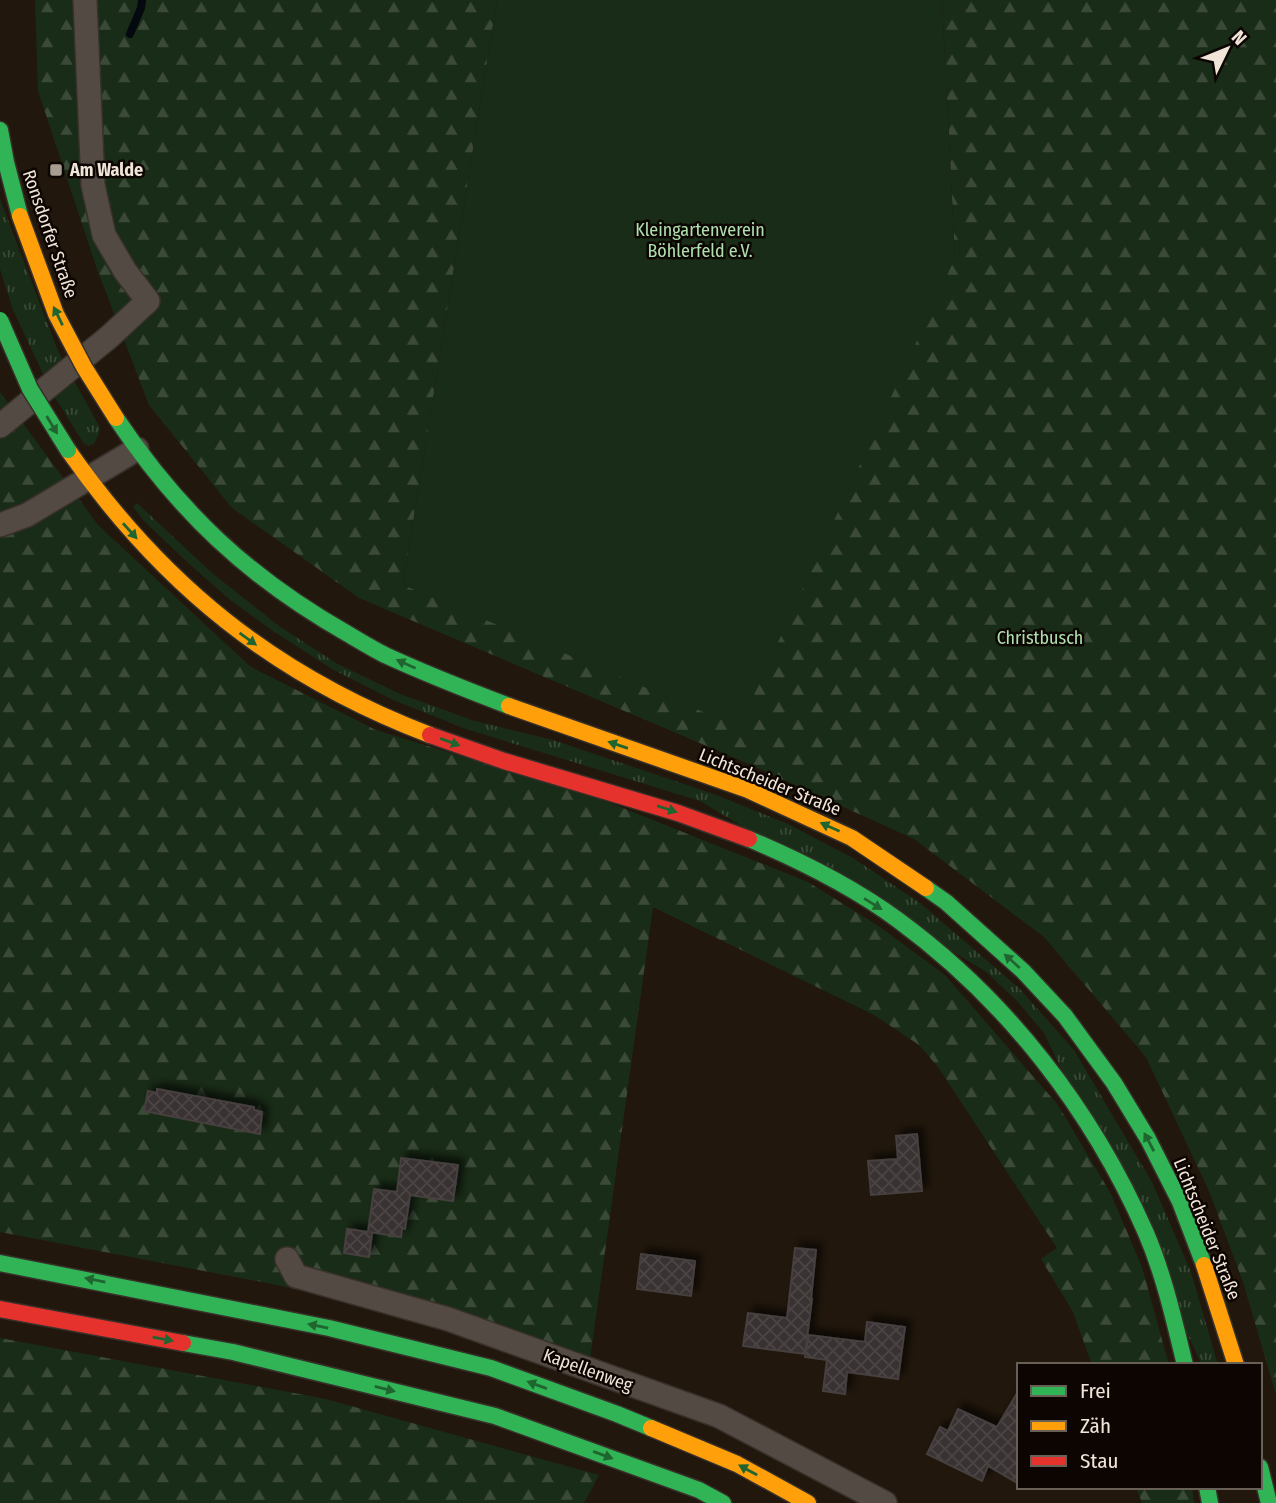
<svg xmlns="http://www.w3.org/2000/svg" width="1276" height="1503" font-family="'Fira Sans Condensed',sans-serif">
<style>
.grass{fill:url(#grass-tufts)}
.forest{fill:url(#forest-firs)}
.green{fill:#192c17}
.lines{fill:none;stroke-linecap:round;stroke-linejoin:round}
.stream{stroke:#03090f;stroke-width:8}
.building{fill:url(#building-cross-hatch);stroke:#463f3f;stroke-width:2;filter:url(#shadow)}
.street-casing{stroke:#38302a;stroke-width:26}
.fast-casing{stroke:#38302a;stroke-width:19}
.slow-casing{stroke:#38302a;stroke-width:19}
.jam-casing{stroke:#38302a;stroke-width:19}
.street{stroke:#534a43;stroke-width:23}
.fast{stroke:#30b455;stroke-width:16}
.slow{stroke:#ff9f0a;stroke-width:16}
.jam{stroke:#e5322d;stroke-width:16}
.fast-bridge-casing{stroke:#38302a;stroke-width:19;stroke-linecap:butt}
.slow-bridge-casing{stroke:#38302a;stroke-width:19;stroke-linecap:butt}
.fast-bridge{stroke:#30b455;stroke-width:16}
.slow-bridge{stroke:#ff9f0a;stroke-width:16}
.oneway{fill:#20652f}
.poi-dot{fill:#a89d91;stroke:#0c0501;stroke-width:2.5}
.labels{text-anchor:middle;dominant-baseline:central;stroke-width:5;stroke-linejoin:round;paint-order:stroke}
.poi-label{font-size:18px;font-weight:bold;fill:#f1e5d9;stroke:#0c0501;text-anchor:start}
.park-label{font-size:18px;fill:#aee0af;stroke:#0c0501}
.street-label{font-size:18px;fill:#f1e5d9;stroke:#0c0501}
</style>
<defs>
<pattern id="grass-tufts" width="24" height="20" patternUnits="userSpaceOnUse" patternTransform="scale(1.75)"><rect width="24" height="20" fill="#192c17"/><path d="M3 7l-1-3M5 7V3M7 7l1-3M15 17l-1-3M17 17v-4M19 17l1-3" fill="none" stroke="#3b4a38"/></pattern>
<pattern id="forest-firs" width="22" height="20" patternUnits="userSpaceOnUse" patternTransform="scale(1.75)"><rect width="22" height="20" fill="#192c17"/><path d="M5 1l3.5 6h-7zM16 11l3.5 6h-7z" fill="#3b4a38"/></pattern>
<pattern id="building-cross-hatch" width="8" height="8" patternUnits="userSpaceOnUse" patternTransform="scale(1.75)"><rect width="8" height="8" fill="#393132"/><path d="M0 0l8 8M0 8l8-8" fill="none" stroke="#4c4545"/></pattern>
<filter id="shadow"><feDropShadow dx="6" dy="-6" stdDeviation="3.5" flood-color="#0009"/></filter>
</defs>
<rect width="100%" height="100%" fill="#21170c"/>
<path class="grass" d="M 0,199 L 58,351 L 99,426 L 100,431 L 94,444 L 89,446 L 84,444 L 51,391 L 13,310 L 0,269 Z
M 137,503 L 212,573 L 279,626 L 336,663 L 400,694 L 475,721 L 553,740 L 711,793 L 788,824 L 853,858 L 920,903 L 1020,989 L 1074,1050 L 1152,1182 L 1191,1272 L 1218,1365 L 1202,1365 L 1044,1033 L 1017,1001 L 985,971 L 700,801 L 466,729 L 393,700 L 332,669 L 273,631 L 229,599 L 186,561 L 144,521 L 133,507 Z"/>
<path class="forest" d="M 35,0 L 497,0 L 403,585 L 955,258 L 942,0 L 1276,0 L 1276,1395 L 1243,1282 L 1209,1191 L 1146,1057 L 1044,937 L 914,839 L 749,764 L 359,598 L 232,508 L 149,405 L 97,269 L 38,91 Z
M 0,392 L 98,525 L 251,667 L 376,730 L 603,800 L 808,882 L 880,927 L 945,975 L 1058,1105 L 1111,1194 L 1142,1267 L 1169,1365 L 1092,1365 L 1073,1312 L 1041,1259 L 1057,1248 L 938,1067 L 919,1045 L 874,1015 L 653,907 L 590,1359 L 277,1285 L 0,1232 Z
M 0,1338 L 326,1399 L 599,1475 L 584,1503 L 0,1503 Z
M 1136,1487 L 1192,1487 L 1194,1503 L 1142,1503 Z"/>
<path class="green" d="M 497,0 L 942,0 L 955,258 L 739,727 L 403,585 Z"/>
<g class="lines">
<path class="stream" d="M 130,34 L 141,8 L 142,0"/>
</g>
<path class="building" d="M 157,1089 L 254,1107 L 254,1110 L 262,1112 L 260,1134 L 144,1111 L 148,1091 L 157,1093 Z
M 917,1134 L 922,1191 L 871,1195 L 868,1161 L 898,1159 L 896,1136 Z
M 401,1158 L 458,1165 L 453,1201 L 410,1195 L 405,1229 L 402,1228 L 401,1237 L 370,1232 L 372,1233 L 369,1257 L 344,1253 L 347,1229 L 368,1232 L 374,1189 L 397,1192 Z
M 795,1248 L 816,1250 L 811,1299 L 812,1299 L 805,1354 L 743,1346 L 748,1313 L 787,1318 Z
M 641,1254 L 695,1261 L 691,1296 L 637,1289 Z
M 867,1322 L 905,1327 L 898,1379 L 847,1372 L 845,1394 L 823,1391 L 827,1360 L 805,1357 L 809,1335 L 865,1342 Z
M 1019,1390 L 1019,1484 L 988,1466 L 982,1481 L 927,1454 L 940,1427 L 948,1431 L 958,1409 L 997,1427 Z"/>
<g class="lines">
<g class="street-casing">
<path id="street" d="M 0,426 L 109,337 L 148,301 L 125,271 L 104,235 L 93,185 L 85,0
M 0,525 L 27,515 L 137,449
M 287,1259 L 296,1276 L 448,1319 L 719,1416 L 885,1503"/>
</g>
<g class="fast-casing">
<path id="fast" d="M 0,130 L 6,162 L 20,216
M 116,418 C 179,512 249,578 348,634 C 360,641 373,649 385,655 C 426,674 467,690 509,706
M 749,839 C 801,861 853,887 898,920 C 1007,1000 1092,1110 1146,1233 C 1164,1275 1174,1320 1185,1365
M 926,888 L 946,902 L 1023,971 L 1065,1016 L 1114,1083 L 1148,1139 L 1180,1202 L 1204,1265
M 0,1263 L 329,1328 L 491,1368 L 617,1414 L 651,1428
M 183,1343 L 233,1352 L 495,1416 L 699,1490 L 723,1503
M 1260,1467 L 1269,1503
M 1207,1487 L 1210,1503"/>
</g>
<g class="slow-casing">
<path id="slow" d="M 68,450 C 162,585 275,676 430,735
M 509,706 L 748,790 L 852,838 L 926,888
M 1204,1265 L 1236,1365
M 651,1428 L 737,1464 L 808,1503"/>
</g>
<g class="jam-casing">
<path id="jam" d="M 430,735 L 504,761 L 678,813 L 749,839
M 0,1309 L 183,1343"/>
</g>
<use href="#street" class="street"/>
<use href="#fast" class="fast"/>
<use href="#slow" class="slow"/>
<use href="#jam" class="jam"/>
<g class="fast-bridge-casing">
<path id="fast-bridge" d="M 0,320 L 30,389 L 68,450"/>
</g>
<g class="slow-bridge-casing">
<path id="slow-bridge" d="M 20,216 L 56,314 L 84,367 L 116,418"/>
</g>
<use href="#fast-bridge" class="fast-bridge"/>
<use href="#slow-bridge" class="slow-bridge"/>
</g>
<defs><path id="oneway-solid" d="M-6-.8H1V-3.2L6.5 0L1 3.2V.8H-6Z" transform="scale(1.75)"/></defs>
<g class="oneway">
<use href="#oneway-solid" transform="translate(58 316) rotate(-116)"/>
<use href="#oneway-solid" transform="translate(52 425) rotate(59)"/>
<use href="#oneway-solid" transform="translate(130 531) rotate(48)"/>
<use href="#oneway-solid" transform="translate(248 639) rotate(36)"/>
<use href="#oneway-solid" transform="translate(406 664) rotate(-156)"/>
<use href="#oneway-solid" transform="translate(450 742) rotate(20)"/>
<use href="#oneway-solid" transform="translate(618 745) rotate(-161)"/>
<use href="#oneway-solid" transform="translate(667 809) rotate(18)"/>
<use href="#oneway-solid" transform="translate(830 827) rotate(-156)"/>
<use href="#oneway-solid" transform="translate(873 904) rotate(32)"/>
<use href="#oneway-solid" transform="translate(1012 961) rotate(-138)"/>
<use href="#oneway-solid" transform="translate(1149 1142) rotate(-118)"/>
<use href="#oneway-solid" transform="translate(95 1280) rotate(-169)"/>
<use href="#oneway-solid" transform="translate(318 1326) rotate(-168)"/>
<use href="#oneway-solid" transform="translate(163 1339) rotate(10)"/>
<use href="#oneway-solid" transform="translate(537 1385) rotate(-160)"/>
<use href="#oneway-solid" transform="translate(385 1389) rotate(14)"/>
<use href="#oneway-solid" transform="translate(603 1455) rotate(20)"/>
<use href="#oneway-solid" transform="translate(748 1470) rotate(-151)"/>
</g>
<rect class="poi-dot" x="49" y="163" width="14" height="14" rx="3.5"/>
<g class="labels">
<g class="poi-label">
<text x="70" y="170">Am Walde</text>
</g>
<g class="park-label">
<text x="700" y="230">Kleingartenverein<tspan x="700" dy="21">Böhlerfeld e.V.</tspan></text>
<text x="1040" y="638">Christbusch</text>
</g>
<g class="street-label">
<text transform="translate(50 234) rotate(71)">Ronsdorfer Straße</text>
<text transform="translate(770 782) rotate(22)">Lichtscheider Straße</text>
<text transform="translate(1207 1229) rotate(68)">Lichtscheider Straße</text>
<text transform="translate(588 1370) rotate(20)">Kapellenweg</text>
</g>
</g>
<rect x="1017" y="1363" width="245" height="126" fill="#0c0501" stroke="#685f57" stroke-width="2"/>
<rect x="1031" y="1386" width="35" height="10" fill="#30b455" stroke="#685f57" stroke-width="2"/>
<text x="1080" y="1398" font-size="21" fill="#f1e5d9">Frei</text>
<rect x="1031" y="1421" width="35" height="10" fill="#ff9f0a" stroke="#685f57" stroke-width="2"/>
<text x="1080" y="1433" font-size="21" fill="#f1e5d9">Zäh</text>
<rect x="1031" y="1456" width="35" height="10" fill="#e5322d" stroke="#685f57" stroke-width="2"/>
<text x="1080" y="1468" font-size="21" fill="#f1e5d9">Stau</text>
<g transform="translate(1227 49) rotate(47)" stroke="#0c0501" stroke-width="5" paint-order="stroke">
<path d="M0-5L12 26L0 18L-12 26Z" fill="#f1e5d9"/>
<text y="-10" font-size="19" font-weight="bold" text-anchor="middle" fill="#f1e5d9">N</text>
</g>
</svg>
